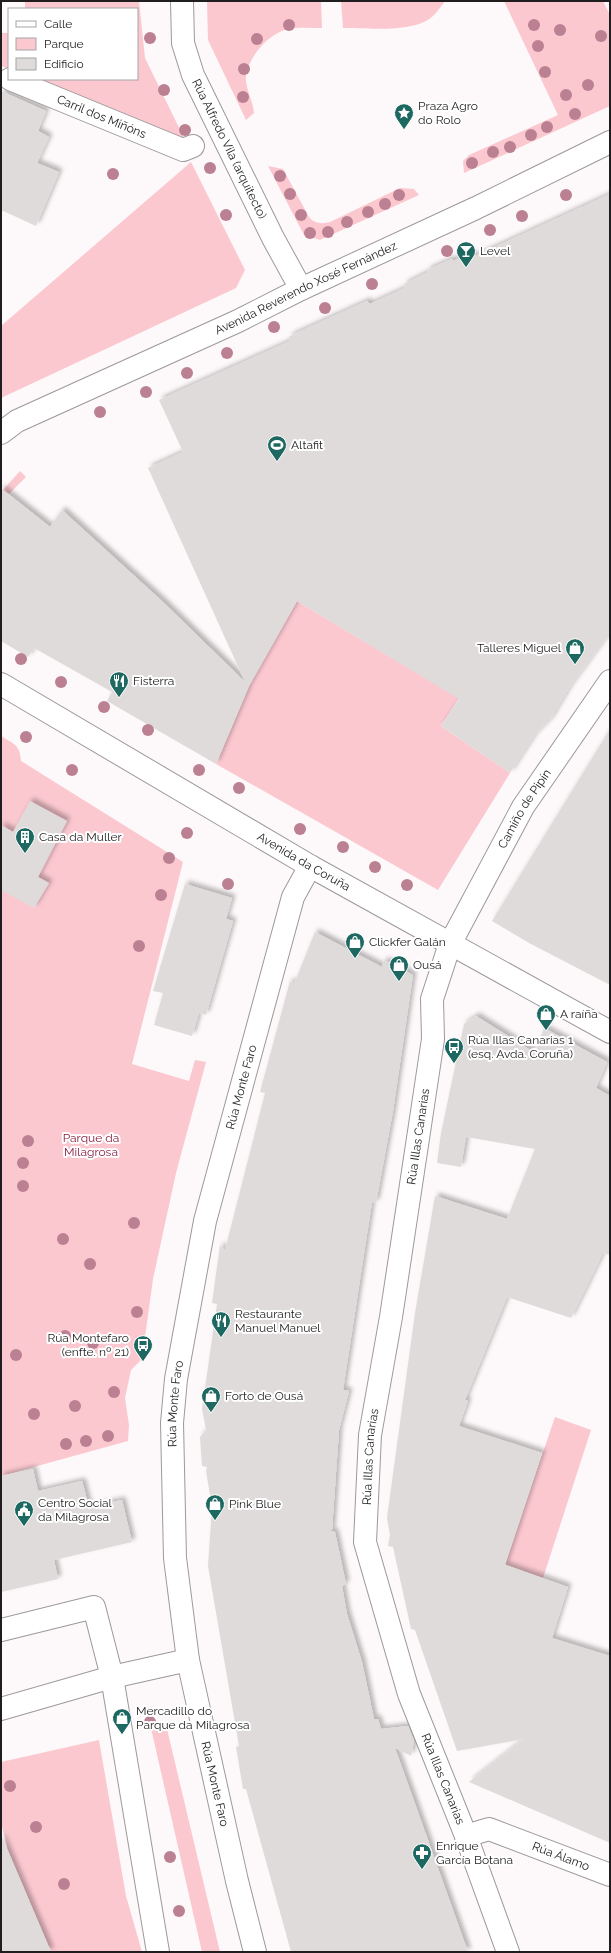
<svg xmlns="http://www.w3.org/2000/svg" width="611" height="1953" font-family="Raleway,sans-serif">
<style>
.green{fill:#fbc8d0}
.building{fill:#e0dbdb;filter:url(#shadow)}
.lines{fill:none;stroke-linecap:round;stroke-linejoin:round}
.minor-casing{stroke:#9d9899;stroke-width:24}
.minor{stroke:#fff;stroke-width:22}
.tree{fill:#bc8093}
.labels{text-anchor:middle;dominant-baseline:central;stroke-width:4;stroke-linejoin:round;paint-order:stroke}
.poi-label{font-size:12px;fill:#1f1d1d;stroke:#fff;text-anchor:start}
.street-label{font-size:12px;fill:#1f1d1d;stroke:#fff}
.park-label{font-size:12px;fill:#871d3f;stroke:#fff}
</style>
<defs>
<filter id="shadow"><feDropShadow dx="3.5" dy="-3.5" stdDeviation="2" flood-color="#0004"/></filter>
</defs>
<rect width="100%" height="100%" fill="#fdf8f9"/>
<path class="green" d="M 25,1 L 139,1 L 145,58 L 185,140 L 32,79 L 137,79 L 137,9 L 25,9 Z
M 207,1 L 321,1 L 322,28 C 311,28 298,27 288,29 C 268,34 249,56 246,76 C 245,89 253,100 254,113 L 246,120 L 208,40 Z
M 341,1 L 445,1 C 440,8 434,17 426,21 C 405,32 366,28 343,28 Z
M 504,1 L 603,1 L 610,15 L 610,106 L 464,173 L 463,161 L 469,155 L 558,115 Z
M 1,33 L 9,33 L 9,69 L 1,66 Z
M 191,162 L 245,270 L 236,288 L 1,398 L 1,326 Z
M 268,166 L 283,169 L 309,217 C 315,224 322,224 330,222 L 400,188 L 414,189 L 419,195 L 320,240 L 304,235 Z
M 20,471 L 26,477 L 1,502 L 1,492 Z
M 297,601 L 459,698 L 441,726 L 510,773 L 438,890 L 216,764 L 250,684 Z
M 1,736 C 14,744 20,745 21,761 L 183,862 L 132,1064 L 189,1081 L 195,1060 L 206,1062 L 176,1173 L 153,1279 L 142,1359 L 131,1370 L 125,1398 L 129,1425 L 128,1441 L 1,1476 Z
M 555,1417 L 591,1430 L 543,1578 L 505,1564 Z
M 148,1715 L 167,1729 L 220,1952 L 202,1952 Z
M 99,1740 L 126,1896 L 142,1952 L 51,1952 L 8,1850 L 1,1823 L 1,1762 Z"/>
<path class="building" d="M 1,91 L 46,111 L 38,131 L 49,137 L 37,163 L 59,172 L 36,226 L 1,210 Z
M 610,194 L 610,632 L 569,688 L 550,720 L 534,736 L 510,773 L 441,726 L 459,699 L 297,601 L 249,686 L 216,764 L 107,701 L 112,692 L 34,648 L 28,657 L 1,641 L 1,488 L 50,527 L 62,510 L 163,602 L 245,682 L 148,468 L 183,452 L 159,400 L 290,341 L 289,337 L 294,334 L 367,301 L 370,304 L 405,288 L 404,284 L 428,272 L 427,270 L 452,259 L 453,261 L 471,253 L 473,257 Z
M 610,729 L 610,985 L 529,943 L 492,921 Z
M 30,801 L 67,821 L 38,877 L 49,883 L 34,908 L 1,890 L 1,825 L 13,832 Z
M 185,884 L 232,898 L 226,919 L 233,921 L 206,1015 L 199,1013 L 192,1036 L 154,1025 L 163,993 L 153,991 Z
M 315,932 L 382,967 L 384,960 L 413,975 L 393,1111 L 376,1203 L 372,1202 L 343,1390 L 349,1391 L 339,1430 L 332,1530 L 328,1530 L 335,1532 L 346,1584 L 342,1586 L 347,1614 L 362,1662 L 374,1719 L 378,1719 L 381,1729 L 408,1726 L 414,1741 L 411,1756 L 395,1748 L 468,1952 L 291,1952 L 246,1789 L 243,1789 L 236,1747 L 239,1746 L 208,1566 L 212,1507 L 206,1471 L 207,1467 L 202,1466 L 200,1437 L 206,1430 L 202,1409 L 217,1304 L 212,1303 L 220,1245 L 225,1250 L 265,1093 L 260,1092 L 290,981 L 294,984 Z
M 476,1016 L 535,1053 L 544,1028 L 607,1062 L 596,1088 L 610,1096 L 610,1255 L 603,1253 L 571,1318 L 507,1297 L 465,1400 L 468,1401 L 459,1426 L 542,1453 L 505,1565 L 568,1587 L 552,1638 L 610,1656 L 610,1843 L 469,1782 L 524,1739 L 457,1751 L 415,1630 L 411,1629 L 393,1547 L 388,1546 L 390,1535 L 387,1518 L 415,1313 L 435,1196 L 507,1219 L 535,1149 L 466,1137 L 461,1167 L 437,1163 L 441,1133 L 464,1024 Z
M 33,1469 L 38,1491 L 82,1481 L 89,1507 L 122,1500 L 132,1542 L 54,1560 L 58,1579 L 1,1592 L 1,1476 Z
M 1,1835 L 51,1952 L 1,1952 Z"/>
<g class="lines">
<g class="minor-casing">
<g id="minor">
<path id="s1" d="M 182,1 L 183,43 L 193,75 L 273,238 L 301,289"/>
<path id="s2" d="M 10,79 L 183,150 L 193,146"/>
<path id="s3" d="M 1,433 L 17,421 L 238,321 L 301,289 L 476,208 L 610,142"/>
<path id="s4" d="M 1,684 L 310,866 L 610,1032"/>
<path d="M 1,1630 L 94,1607 L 112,1677 L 158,1952"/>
<path d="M 1,1709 L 112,1677 L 188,1660"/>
<path id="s5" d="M 466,1836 L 489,1829 L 610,1875"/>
<path id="s6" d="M 255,1952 L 237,1881 L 188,1660 L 175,1558 L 172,1423 L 176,1379 L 205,1221 L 293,897 L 310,866"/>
<path id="s7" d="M 508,1952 L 466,1836 L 409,1694 L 365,1542 L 370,1435 L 391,1317 L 433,1039 L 432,999 L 450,944 L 523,807 L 610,681"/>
</g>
</g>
<use href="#minor" class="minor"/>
</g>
<g class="tree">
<circle cx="289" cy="25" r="6"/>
<circle cx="534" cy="25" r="6"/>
<circle cx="560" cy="30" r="6"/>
<circle cx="601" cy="36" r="6"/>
<circle cx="150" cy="38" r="6"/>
<circle cx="257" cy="39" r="6"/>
<circle cx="538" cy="46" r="6"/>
<circle cx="244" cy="69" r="6"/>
<circle cx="545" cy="72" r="6"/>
<circle cx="588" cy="85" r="6"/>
<circle cx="164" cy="90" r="6"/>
<circle cx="566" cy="95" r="6"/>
<circle cx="243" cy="97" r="6"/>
<circle cx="575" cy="114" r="6"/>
<circle cx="547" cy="127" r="6"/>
<circle cx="185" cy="130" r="6"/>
<circle cx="531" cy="135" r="6"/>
<circle cx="510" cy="147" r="6"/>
<circle cx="493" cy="152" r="6"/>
<circle cx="472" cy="163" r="6"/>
<circle cx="210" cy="168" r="6"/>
<circle cx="113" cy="174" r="6"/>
<circle cx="280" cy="176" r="6"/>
<circle cx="290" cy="194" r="6"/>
<circle cx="399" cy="195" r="6"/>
<circle cx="566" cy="195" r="6"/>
<circle cx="385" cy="204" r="6"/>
<circle cx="368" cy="212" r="6"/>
<circle cx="226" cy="215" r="6"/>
<circle cx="301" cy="215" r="6"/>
<circle cx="522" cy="216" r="6"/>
<circle cx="347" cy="222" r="6"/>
<circle cx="490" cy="230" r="6"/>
<circle cx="328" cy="232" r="6"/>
<circle cx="310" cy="233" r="6"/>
<circle cx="447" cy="251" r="6"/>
<circle cx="372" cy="284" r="6"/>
<circle cx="325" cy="308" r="6"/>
<circle cx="274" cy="327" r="6"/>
<circle cx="227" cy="353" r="6"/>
<circle cx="187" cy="373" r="6"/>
<circle cx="146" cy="392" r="6"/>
<circle cx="100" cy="412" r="6"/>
<circle cx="21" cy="659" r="6"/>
<circle cx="61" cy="682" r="6"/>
<circle cx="104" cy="707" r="6"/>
<circle cx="148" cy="730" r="6"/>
<circle cx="26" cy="737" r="6"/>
<circle cx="72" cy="770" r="6"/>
<circle cx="199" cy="770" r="6"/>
<circle cx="239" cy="788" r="6"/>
<circle cx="300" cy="829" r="6"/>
<circle cx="187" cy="833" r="6"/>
<circle cx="343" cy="847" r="6"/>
<circle cx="169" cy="858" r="6"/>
<circle cx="375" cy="867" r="6"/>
<circle cx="228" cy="884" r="6"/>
<circle cx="407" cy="885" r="6"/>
<circle cx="161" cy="895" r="6"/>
<circle cx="139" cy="946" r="6"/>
<circle cx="28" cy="1141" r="6"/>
<circle cx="23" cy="1163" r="6"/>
<circle cx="23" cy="1186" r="6"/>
<circle cx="134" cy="1223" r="6"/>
<circle cx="63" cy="1239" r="6"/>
<circle cx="90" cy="1264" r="6"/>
<circle cx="137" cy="1312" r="6"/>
<circle cx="65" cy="1336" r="6"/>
<circle cx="93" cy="1343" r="6"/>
<circle cx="16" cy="1355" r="6"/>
<circle cx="114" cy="1392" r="6"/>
<circle cx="75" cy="1406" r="6"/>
<circle cx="34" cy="1414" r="6"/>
<circle cx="108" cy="1436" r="6"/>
<circle cx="86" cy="1441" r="6"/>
<circle cx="66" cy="1444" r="6"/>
<circle cx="150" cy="1722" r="6"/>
<circle cx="10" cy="1786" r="6"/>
<circle cx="36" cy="1827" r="6"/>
<circle cx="170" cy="1857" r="6"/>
<circle cx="64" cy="1884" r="6"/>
<circle cx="179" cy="1911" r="6"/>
</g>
<defs>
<g id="sight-pin" transform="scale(1)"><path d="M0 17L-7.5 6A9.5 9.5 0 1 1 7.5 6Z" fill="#1d6861" stroke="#fff"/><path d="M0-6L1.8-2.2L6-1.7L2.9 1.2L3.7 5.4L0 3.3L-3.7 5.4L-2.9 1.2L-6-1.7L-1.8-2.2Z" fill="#fff"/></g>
<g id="bar-pin" transform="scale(1)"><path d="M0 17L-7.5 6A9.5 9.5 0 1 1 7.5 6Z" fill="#1d6861" stroke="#fff"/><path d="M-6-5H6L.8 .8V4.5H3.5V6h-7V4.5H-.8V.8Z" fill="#fff"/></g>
<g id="stadium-pin" transform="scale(1)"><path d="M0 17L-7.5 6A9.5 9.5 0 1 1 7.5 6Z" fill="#1d6861" stroke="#fff"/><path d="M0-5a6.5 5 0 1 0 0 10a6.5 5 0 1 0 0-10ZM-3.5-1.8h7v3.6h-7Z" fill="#fff"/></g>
<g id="shop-pin" transform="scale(1)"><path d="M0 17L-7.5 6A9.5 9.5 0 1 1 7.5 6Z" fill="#1d6861" stroke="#fff"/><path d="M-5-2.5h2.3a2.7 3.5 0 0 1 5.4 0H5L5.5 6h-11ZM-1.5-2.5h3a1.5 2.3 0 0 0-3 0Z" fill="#fff"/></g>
<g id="restaurant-pin" transform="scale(1)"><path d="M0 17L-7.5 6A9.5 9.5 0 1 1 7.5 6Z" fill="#1d6861" stroke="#fff"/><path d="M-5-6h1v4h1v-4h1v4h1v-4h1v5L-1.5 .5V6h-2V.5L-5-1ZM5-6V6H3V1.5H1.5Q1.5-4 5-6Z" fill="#fff"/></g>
<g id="building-pin" transform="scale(1)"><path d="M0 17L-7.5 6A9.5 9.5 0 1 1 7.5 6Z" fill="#1d6861" stroke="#fff"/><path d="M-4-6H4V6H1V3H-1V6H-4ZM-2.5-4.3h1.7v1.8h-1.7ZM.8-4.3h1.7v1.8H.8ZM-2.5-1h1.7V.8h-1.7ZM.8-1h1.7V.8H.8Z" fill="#fff"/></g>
<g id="bus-pin" transform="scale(1)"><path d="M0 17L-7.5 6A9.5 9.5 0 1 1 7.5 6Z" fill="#1d6861" stroke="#fff"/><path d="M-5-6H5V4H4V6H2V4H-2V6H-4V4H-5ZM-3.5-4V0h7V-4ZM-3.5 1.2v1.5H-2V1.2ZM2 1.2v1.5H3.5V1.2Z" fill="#fff"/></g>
<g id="civic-pin" transform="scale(1)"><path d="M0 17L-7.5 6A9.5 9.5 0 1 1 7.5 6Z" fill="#1d6861" stroke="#fff"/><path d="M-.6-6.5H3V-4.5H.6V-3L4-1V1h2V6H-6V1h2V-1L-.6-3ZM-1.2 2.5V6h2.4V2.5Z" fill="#fff"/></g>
<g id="pharmacy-pin" transform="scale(1)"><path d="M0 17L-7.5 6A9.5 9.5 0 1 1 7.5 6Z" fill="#1d6861" stroke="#fff"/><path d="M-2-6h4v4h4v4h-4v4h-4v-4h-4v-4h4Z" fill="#fff"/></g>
</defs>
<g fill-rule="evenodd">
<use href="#sight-pin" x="404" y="113"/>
<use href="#bar-pin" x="466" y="251"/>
<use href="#stadium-pin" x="277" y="445"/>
<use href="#shop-pin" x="575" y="648"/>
<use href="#restaurant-pin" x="119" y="681"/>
<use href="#building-pin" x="25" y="837"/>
<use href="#shop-pin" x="355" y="942"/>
<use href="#shop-pin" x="399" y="965"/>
<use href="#shop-pin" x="546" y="1014"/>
<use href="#bus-pin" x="454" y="1047"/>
<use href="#restaurant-pin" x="221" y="1321"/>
<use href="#bus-pin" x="143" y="1345"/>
<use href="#shop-pin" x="211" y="1396"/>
<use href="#shop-pin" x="215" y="1504"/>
<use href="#civic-pin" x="24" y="1510"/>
<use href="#shop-pin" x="122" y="1718"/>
<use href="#pharmacy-pin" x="422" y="1853"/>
</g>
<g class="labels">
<g class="poi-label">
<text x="418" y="106">Praza Agro<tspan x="418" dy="14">do Rolo</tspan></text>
<text x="480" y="251">Level</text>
<text x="291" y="445">Altafit</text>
<text x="561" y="648" text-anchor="end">Talleres Miguel</text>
<text x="133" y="681">Fisterra</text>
<text x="39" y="837">Casa da Muller</text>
<text x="369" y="942">Clickfer Galán</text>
<text x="413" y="965">Ousá</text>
<text x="560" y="1014">A raíña</text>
<text x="468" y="1040">Rúa Illas Canarias 1<tspan x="468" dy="14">(esq. Avda. Coruña)</tspan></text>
<text x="235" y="1314">Restaurante<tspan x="235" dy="14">Manuel Manuel</tspan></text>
<text x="129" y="1338" text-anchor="end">Rúa Montefaro<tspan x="129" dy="14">(enfte. nº 21)</tspan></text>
<text x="225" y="1396">Forto de Ousá</text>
<text x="38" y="1503">Centro Social<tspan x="38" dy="14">da Milagrosa</tspan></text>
<text x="229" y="1504">Pink Blue</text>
<text x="136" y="1711">Mercadillo do<tspan x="136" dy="14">Parque da Milagrosa</tspan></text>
<text x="436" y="1846">Enrique<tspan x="436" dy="14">García Botana</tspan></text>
</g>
<g class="street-label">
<text stroke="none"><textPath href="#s2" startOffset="99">Carril dos Miñóns</textPath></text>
<text stroke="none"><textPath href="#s1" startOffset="158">Rúa Alfredo Vila (arquitecto)</textPath></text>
<text stroke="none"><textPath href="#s3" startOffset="338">Avenida Reverendo Xosé Fernández</textPath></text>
<text stroke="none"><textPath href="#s7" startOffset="1195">Camiño de Pipín</textPath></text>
<text stroke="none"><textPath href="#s4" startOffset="351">Avenida da Coruña</textPath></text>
<text stroke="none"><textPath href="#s6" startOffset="881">Rúa Monte Faro</textPath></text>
<text stroke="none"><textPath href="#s7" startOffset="844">Rúa Illas Canarias</textPath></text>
<text stroke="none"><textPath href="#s6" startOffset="557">Rúa Monte Faro</textPath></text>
<text stroke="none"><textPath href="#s7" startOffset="520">Rúa Illas Canarias</textPath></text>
<text transform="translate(443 1779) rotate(68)">Rúa Illas Canarias</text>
<text transform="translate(215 1784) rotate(77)">Rúa Monte Faro</text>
<text stroke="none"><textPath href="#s5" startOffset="101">Rúa Álamo</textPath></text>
</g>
<g class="park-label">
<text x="91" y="1138">Parque da<tspan x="91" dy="14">Milagrosa</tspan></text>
</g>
</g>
<rect width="611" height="1953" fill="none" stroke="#1f1d1d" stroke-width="4"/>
<rect x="8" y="8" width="130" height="72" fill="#ffffff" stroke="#a5a5a5"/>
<rect x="16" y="21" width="20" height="6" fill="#ffffff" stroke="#a5a5a5"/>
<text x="44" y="28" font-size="12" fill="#1f1d1d">Calle</text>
<rect x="16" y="38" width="20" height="12" fill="#fbc8d0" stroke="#a5a5a5"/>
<text x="44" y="48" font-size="12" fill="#1f1d1d">Parque</text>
<rect x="16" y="58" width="20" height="12" fill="#e0dbdb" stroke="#a5a5a5"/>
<text x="44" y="68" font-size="12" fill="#1f1d1d">Edificio</text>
</svg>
